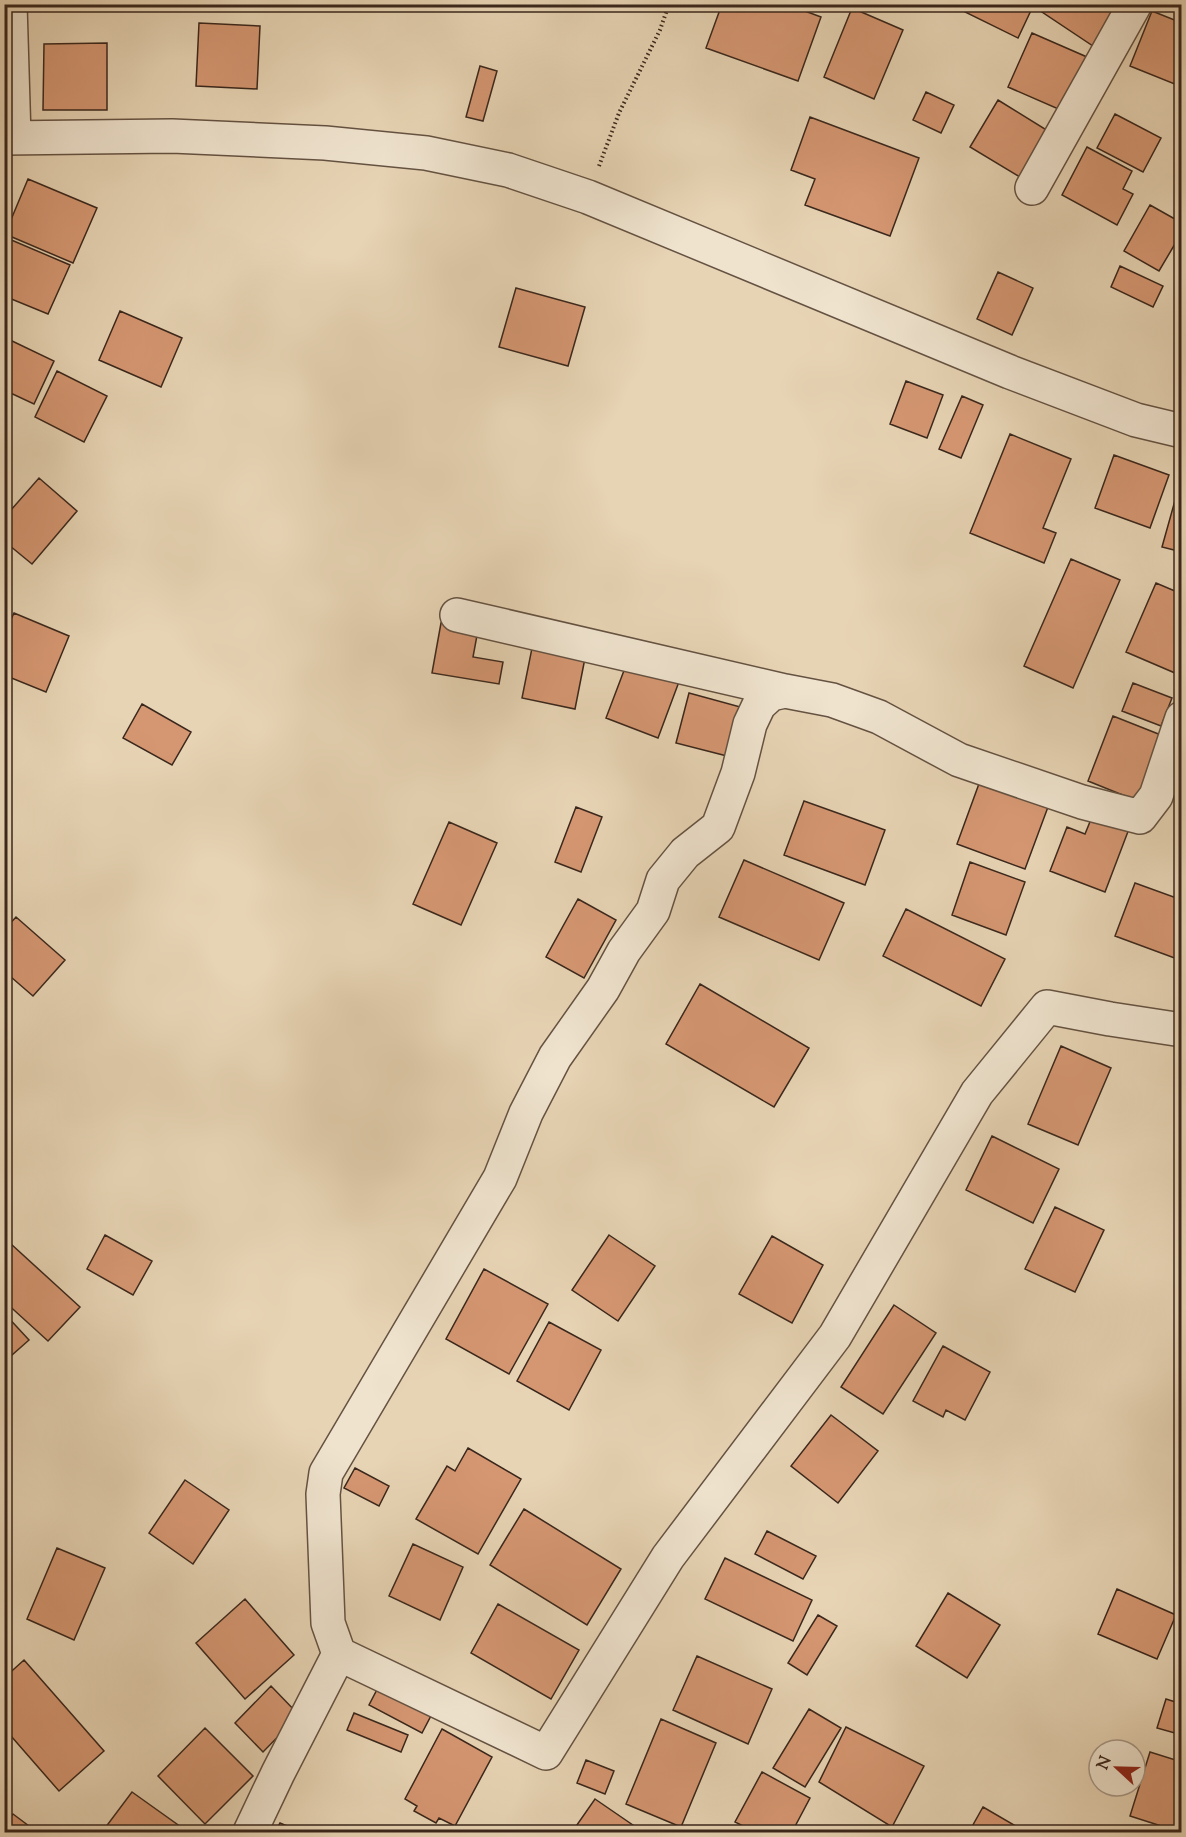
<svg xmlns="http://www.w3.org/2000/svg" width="1186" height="1837" font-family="'Sorts Mill Goudy',serif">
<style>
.building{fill:#d59772;stroke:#3a271c;stroke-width:1.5}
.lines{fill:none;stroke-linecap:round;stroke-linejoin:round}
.minor-casing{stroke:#655242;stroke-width:36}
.path{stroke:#3a271c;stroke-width:4;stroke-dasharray:1.5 3;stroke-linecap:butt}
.minor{stroke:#efe3ce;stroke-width:33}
</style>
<rect width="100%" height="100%" fill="#e7d4b4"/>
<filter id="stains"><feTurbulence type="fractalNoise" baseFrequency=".00333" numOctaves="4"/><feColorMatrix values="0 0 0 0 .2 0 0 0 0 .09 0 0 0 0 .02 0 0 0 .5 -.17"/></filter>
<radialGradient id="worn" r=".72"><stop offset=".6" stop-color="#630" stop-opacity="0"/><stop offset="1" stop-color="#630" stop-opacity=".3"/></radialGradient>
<path class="building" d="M 722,4 L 786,4 L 821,17 L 798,81 L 706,48 Z
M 969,4 L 1034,4 L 1018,38 L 965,12 Z
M 1047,4 L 1121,4 L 1093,46 L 1042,12 Z
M 852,8 L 903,30 L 874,99 L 824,77 Z
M 1152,11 L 1182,23 L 1182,87 L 1130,66 Z
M 199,23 L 260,26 L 257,89 L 196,86 Z
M 1032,33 L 1087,57 L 1063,111 L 1008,87 Z
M 107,43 L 107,110 L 43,110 L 44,44 Z
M 480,66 L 497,71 L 483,121 L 466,117 Z
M 926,92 L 954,105 L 941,133 L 913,120 Z
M 998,100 L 1053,134 L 1025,180 L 970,147 Z
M 1115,114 L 1161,138 L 1143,172 L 1097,148 Z
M 810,117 L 919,158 L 890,236 L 805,205 L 815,179 L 791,170 Z
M 1087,147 L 1132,171 L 1123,189 L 1133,194 L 1117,225 L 1062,195 Z
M 28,179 L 97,208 L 73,263 L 5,234 Z
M 1150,205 L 1182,223 L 1182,232 L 1159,271 L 1124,251 Z
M 9,239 L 70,265 L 48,314 L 4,296 L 4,249 Z
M 1120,266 L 1163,286 L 1153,307 L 1111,287 Z
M 998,272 L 1033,288 L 1012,335 L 977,319 Z
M 516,288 L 585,307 L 568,366 L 499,347 Z
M 120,311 L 182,338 L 161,387 L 99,360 Z
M 10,340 L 54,361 L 34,404 L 4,390 L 4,352 Z
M 57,371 L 107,396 L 84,442 L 35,417 Z
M 906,381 L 943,395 L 927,438 L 890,424 Z
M 962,396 L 983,405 L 961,458 L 939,449 Z
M 1010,434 L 1071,459 L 1043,528 L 1056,533 L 1044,563 L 970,533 Z
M 1114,455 L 1169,475 L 1150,528 L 1095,508 Z
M 39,478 L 77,511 L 32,564 L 4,541 L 4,518 Z
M 1181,479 L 1182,480 L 1182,552 L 1162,547 Z
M 1071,559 L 1120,580 L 1073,688 L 1024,666 Z
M 1156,583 L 1182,594 L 1182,676 L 1126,652 Z
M 14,613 L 69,636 L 46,692 L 4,675 L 4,635 Z
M 441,623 L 478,630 L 473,657 L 503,662 L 499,684 L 432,673 Z
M 533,643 L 586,653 L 575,709 L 522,698 Z
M 628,660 L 680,679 L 658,738 L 606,718 Z
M 1133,683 L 1172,698 L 1161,726 L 1122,711 Z
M 689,693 L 744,708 L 731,757 L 676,743 Z
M 142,704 L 191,732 L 172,765 L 123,738 Z
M 1113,716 L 1166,737 L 1140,802 L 1088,781 Z
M 980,781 L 1048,807 L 1025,869 L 957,844 Z
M 804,801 L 885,830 L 865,885 L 784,855 Z
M 576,807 L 602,817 L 581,872 L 555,862 Z
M 1096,807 L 1132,821 L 1105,892 L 1050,871 L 1067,827 L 1085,834 Z
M 449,822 L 497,843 L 461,925 L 413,904 Z
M 744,860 L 844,903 L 819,960 L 719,917 Z
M 970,862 L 1025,882 L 1006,935 L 952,915 Z
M 1135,883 L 1182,900 L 1182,954 L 1180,960 L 1115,936 Z
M 578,899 L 616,920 L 584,978 L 546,957 Z
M 906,909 L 1005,959 L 981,1006 L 883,956 Z
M 16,917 L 65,960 L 33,996 L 4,971 L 4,930 Z
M 700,984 L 809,1048 L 774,1107 L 666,1044 Z
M 1061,1046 L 1111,1068 L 1078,1145 L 1028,1124 Z
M 992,1136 L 1059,1169 L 1033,1223 L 966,1190 Z
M 1055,1207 L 1104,1230 L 1075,1292 L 1025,1269 Z
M 105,1235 L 152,1261 L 133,1295 L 87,1269 Z
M 609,1235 L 655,1266 L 618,1321 L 572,1290 Z
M 772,1236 L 823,1265 L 792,1323 L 739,1294 Z
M 11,1244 L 80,1307 L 48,1341 L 4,1301 L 4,1252 Z
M 484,1269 L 548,1304 L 509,1374 L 446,1339 Z
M 894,1305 L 936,1333 L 883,1414 L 841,1387 Z
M 4,1313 L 29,1340 L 4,1362 Z
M 549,1322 L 601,1350 L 569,1410 L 517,1381 Z
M 943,1346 L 990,1372 L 965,1420 L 946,1410 L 943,1417 L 913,1401 Z
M 831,1415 L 878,1451 L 838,1503 L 791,1466 Z
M 468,1448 L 521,1479 L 478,1554 L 416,1519 L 447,1466 L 455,1471 Z
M 355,1468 L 389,1486 L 379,1506 L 344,1488 Z
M 185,1480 L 229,1510 L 193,1564 L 149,1533 Z
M 524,1509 L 621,1569 L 587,1625 L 490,1565 Z
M 767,1531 L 816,1556 L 803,1579 L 755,1554 Z
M 413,1544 L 463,1567 L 440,1620 L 389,1596 Z
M 57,1548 L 105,1568 L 74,1640 L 27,1619 Z
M 725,1558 L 812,1600 L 793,1641 L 705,1599 Z
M 1117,1589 L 1176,1615 L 1157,1659 L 1098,1634 Z
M 948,1593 L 1000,1625 L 967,1678 L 916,1646 Z
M 245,1599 L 294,1655 L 245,1699 L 196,1643 Z
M 498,1604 L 579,1650 L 551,1699 L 471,1653 Z
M 818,1615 L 837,1626 L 807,1675 L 788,1663 Z
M 697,1656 L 772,1689 L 748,1744 L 673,1710 Z
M 24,1660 L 104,1751 L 59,1791 L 4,1728 L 4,1678 Z
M 382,1680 L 435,1708 L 422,1733 L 369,1705 Z
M 271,1686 L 299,1715 L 263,1752 L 235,1723 Z
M 1166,1699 L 1182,1704 L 1182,1735 L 1157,1728 Z
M 809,1709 L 841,1728 L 805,1787 L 773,1768 Z
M 354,1713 L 408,1735 L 401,1752 L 347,1730 Z
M 661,1719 L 716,1743 L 681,1827 L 626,1804 Z
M 846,1727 L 924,1766 L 892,1827 L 819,1782 Z
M 205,1728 L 253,1776 L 205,1824 L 158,1776 Z
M 442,1729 L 492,1757 L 455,1826 L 439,1818 L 436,1823 L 414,1811 L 417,1806 L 405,1799 Z
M 1150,1752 L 1182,1762 L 1182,1826 L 1180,1832 L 1130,1816 Z
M 586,1760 L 614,1771 L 605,1794 L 577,1783 Z
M 762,1772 L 810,1798 L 792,1832 L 755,1832 L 735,1822 Z
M 132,1792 L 188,1832 L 102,1832 Z
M 595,1799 L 643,1832 L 572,1832 Z
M 983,1807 L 1026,1832 L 969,1832 Z
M 13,1814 L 37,1832 L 4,1832 L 4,1824 Z
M 280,1823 L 301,1832 L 275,1832 Z"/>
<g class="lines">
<g class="minor-casing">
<path id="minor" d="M 10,4 L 14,138
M 4,138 L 172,136 L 325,143 L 426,153 L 508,170 L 588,197 L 1010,372 L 1136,420 L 1182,431
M 1032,188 L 1135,4
M 457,615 L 785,691
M 1182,718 L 1156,796 L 1140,817 L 1082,802 L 959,760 L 879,717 L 832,700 L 785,691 L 771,694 L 759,705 L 750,724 L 738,773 L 718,827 L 685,853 L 663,880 L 653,911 L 624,951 L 603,989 L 555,1057 L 526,1113 L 500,1178 L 326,1473 L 323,1494 L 328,1623 L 339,1654 L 546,1753 L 668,1557 L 835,1336 L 977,1093 L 1047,1007 L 1110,1019 L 1182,1030
M 250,1832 L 278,1773 L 339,1654"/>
</g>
<path class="path" d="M 599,166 L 619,113 L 660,30 L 669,4"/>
<use href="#minor" class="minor"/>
</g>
<rect width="1186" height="1837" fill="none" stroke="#e7d4b4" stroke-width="24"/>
<rect x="6" y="6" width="1174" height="1825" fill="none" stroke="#3a271c" stroke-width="3"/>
<rect x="12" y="12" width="1162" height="1813" fill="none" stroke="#3a271c" stroke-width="1.5"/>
<g transform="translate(1117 1768) rotate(292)"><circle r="28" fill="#efe3ce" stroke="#a79887" stroke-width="1.5"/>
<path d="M0-4.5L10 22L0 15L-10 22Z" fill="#8f2418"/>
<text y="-9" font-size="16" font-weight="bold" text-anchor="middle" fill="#3a271c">N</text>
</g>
<rect width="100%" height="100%" filter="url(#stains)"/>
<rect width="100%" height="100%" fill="url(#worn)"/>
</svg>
